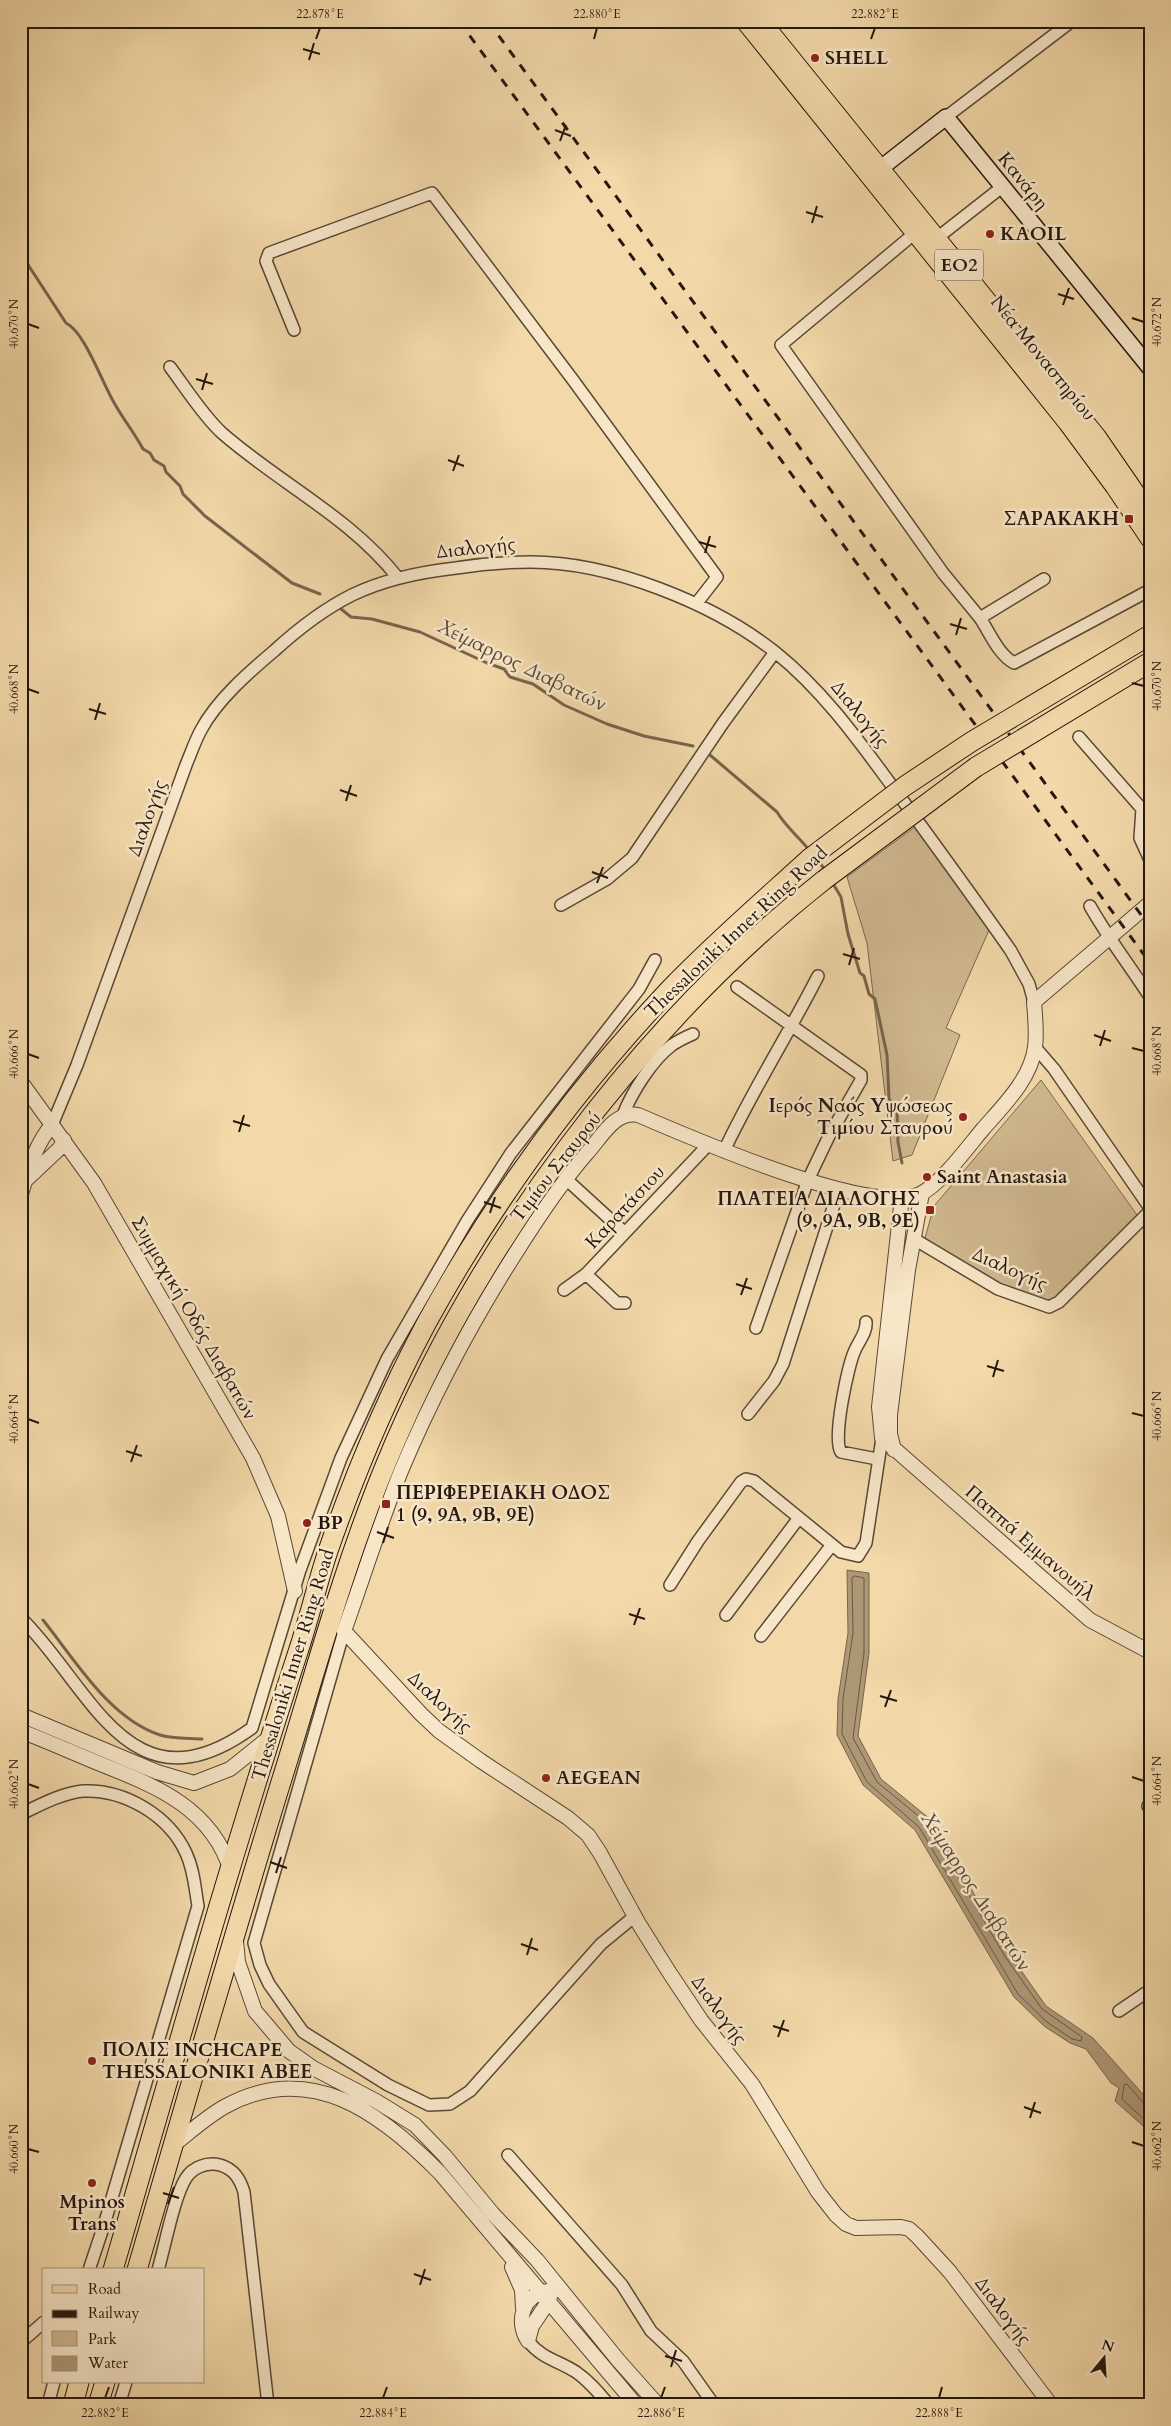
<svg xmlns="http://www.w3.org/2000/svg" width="1171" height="2426" font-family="Cardo,serif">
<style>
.green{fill:#d0b88f;stroke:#7a684e}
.water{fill:#ad9775;stroke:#77644c}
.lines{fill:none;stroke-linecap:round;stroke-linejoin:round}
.shore{stroke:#695742;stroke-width:1}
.stream{stroke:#77644c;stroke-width:3}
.minor-casing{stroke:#584835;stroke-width:14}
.tertiary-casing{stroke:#584835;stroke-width:16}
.secondary-casing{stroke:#25170e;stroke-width:18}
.primary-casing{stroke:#25170e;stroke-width:20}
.trunk-casing{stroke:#25170e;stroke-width:21}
.minor{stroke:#f7e6c8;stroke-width:11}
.tertiary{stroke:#f7e6c8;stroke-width:14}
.secondary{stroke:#f7e6c8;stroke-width:15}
.primary{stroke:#f3d9aa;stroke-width:18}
.trunk{stroke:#f3d9aa;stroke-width:19}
.rail{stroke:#25170e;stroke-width:3;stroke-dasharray:9 9;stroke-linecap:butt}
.trunk-bridge-casing{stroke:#25170e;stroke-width:21;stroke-linecap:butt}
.trunk-bridge{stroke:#f3d9aa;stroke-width:19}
.ticks{fill:none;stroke:#25170e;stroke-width:2}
.poi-dot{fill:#8f2418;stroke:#f7e6c8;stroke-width:2}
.labels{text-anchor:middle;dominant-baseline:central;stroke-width:5;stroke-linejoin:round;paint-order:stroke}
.shield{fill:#f7e6c8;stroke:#645546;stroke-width:1}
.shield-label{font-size:18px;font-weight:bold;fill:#25170e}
.poi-label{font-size:19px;font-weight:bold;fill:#25170e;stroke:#f7e6c8;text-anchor:start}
.street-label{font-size:19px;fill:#25170e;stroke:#f7e6c8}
.water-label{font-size:20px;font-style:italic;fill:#5b4a37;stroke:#f7e6c8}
.neatline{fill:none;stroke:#25170e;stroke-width:2}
.ticks-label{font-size:12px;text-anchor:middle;fill:#25170e}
</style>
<rect width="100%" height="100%" fill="#f3d9aa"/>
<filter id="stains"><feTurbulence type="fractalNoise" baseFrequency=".004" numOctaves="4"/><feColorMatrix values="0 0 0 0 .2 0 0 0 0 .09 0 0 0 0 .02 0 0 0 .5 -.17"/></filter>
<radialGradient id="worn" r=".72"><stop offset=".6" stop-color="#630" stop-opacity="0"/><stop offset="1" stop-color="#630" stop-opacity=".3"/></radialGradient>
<path class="green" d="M 919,824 L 993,921 L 946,1028 L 960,1035 L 912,1155 L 893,1161 L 867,943 L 847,877 Z
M 1041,1080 L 1137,1215 L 1048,1304 L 986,1279 L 925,1238 L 934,1206 Z"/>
<path class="water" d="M 847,1570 L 869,1573 L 869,1653 L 858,1736 L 881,1779 L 930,1819 L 1008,1952 L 1046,2006 L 1093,2038 L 1150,2102 L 1150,2132 L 1115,2101 L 1119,2088 L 1111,2083 L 1086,2049 L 1070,2043 L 1044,2026 L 1014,1997 L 915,1830 L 863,1785 L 837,1735 L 838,1699 L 848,1633 Z"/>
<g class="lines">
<path class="shore" d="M 855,1576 L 864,1578 L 864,1653 L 853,1738 L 877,1782 L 927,1823 L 1004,1955 L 1042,2009 L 1082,2037 L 1081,2041 L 1072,2039 L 1047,2022 L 1018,1994 L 919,1827 L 867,1782 L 842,1734 L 843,1699 L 853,1633 L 852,1578 Z
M 1150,2105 L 1144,2104 L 1127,2084 L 1124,2085 L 1122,2099 L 1150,2125"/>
<path class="stream" d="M 21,254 L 66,323 C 86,333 103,386 116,406 C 124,420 135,434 143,449 L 150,453 L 154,460 L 164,466 L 166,472 L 180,486 L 183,494 L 205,516 L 292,583 L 320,594
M 341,609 L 351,617 L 372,619 L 420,632 L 487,663 L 504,669 L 510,677 L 533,684 L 564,705 L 607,724 L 644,736 L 693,746
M 710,755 L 777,812 C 785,826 800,838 810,851
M 817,859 L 825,870
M 832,882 L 841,897 L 848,934 L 860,973 L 864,976 L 869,994 L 875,999 L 887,1055 L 889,1099 L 897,1109 L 898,1142 L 902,1163
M 43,1620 C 76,1661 109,1718 160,1735 C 172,1739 189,1738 202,1739"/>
<g class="minor-casing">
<path id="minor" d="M 946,117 L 1072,21
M 915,233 L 781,345 L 943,573 L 980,618
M 937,238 L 1002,187
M 294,330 L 266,261 L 269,253 L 432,193 L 573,380 L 717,577 L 696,604
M 170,367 C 185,387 204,417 222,433 C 279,483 350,517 398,578
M 1044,579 L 980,618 C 990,633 998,654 1014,663 L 1150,590
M 1079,737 L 1142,809 L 1140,838 L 1150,860
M 561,905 L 607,879 L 632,858 L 723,723 L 775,652
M 1090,906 C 1108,938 1130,966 1150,997
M 737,987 L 861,1075 L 861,1080 L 829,1136 L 808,1180 L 756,1328
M 1035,1047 L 1054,1069 L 1150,1208
M 623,1115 C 632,1092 652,1060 672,1045 C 678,1041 686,1037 693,1034
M 52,1125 L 77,1065 L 186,765 C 191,753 195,741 201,730 C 217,700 248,673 274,651 C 297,630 324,609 352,595 C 385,579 420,572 456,568 C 481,564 506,562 531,562 C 610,562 713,603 775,652 C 824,691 861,744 898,794 C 936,846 974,898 1011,951 L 1029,984 L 1034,1002
M 724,1151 C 752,1091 788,1035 818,976
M 566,1179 L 624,1232
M 914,1239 L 998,1289 L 1049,1307 L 1059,1302 L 1150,1211
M 586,1274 L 617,1303 L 625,1303
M 564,1290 L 586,1274 L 708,1145
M 866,1322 C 867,1332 859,1341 855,1350 C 848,1365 832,1440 841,1452 L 877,1459
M 748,1414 L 774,1381 L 783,1364 L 839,1189
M 670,1585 L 698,1541 L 741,1482 L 746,1479 L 754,1481 L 841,1552 L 858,1556 L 866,1543 L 882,1438
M 726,1615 L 798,1519
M 21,1618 C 92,1688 130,1816 252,1728 L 300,1570 L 341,1458 L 387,1359 L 467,1221 L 511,1153 L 639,989 L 655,960
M 344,1631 L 254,1943 L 260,1965 L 269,1984 L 303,2032 L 388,2085 L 429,2105 L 450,2104 L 470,2091 L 601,1944 L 635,1916
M 761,1636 L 831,1546
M 1148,1806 L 1150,1806
M 21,1814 C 40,1805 62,1793 83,1791 C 125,1789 169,1816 186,1853 C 194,1870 195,1889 198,1906 L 104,2225 L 89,2270
M 1119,2011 L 1150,1990
M 508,2155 L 622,2285 L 651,2331 L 683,2361 L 714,2405
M 158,2270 C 165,2246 174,2197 186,2178 C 193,2167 207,2162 220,2165 C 234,2169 240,2179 244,2192 L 268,2405
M 528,2341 C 541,2358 559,2361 576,2372 C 589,2381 599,2393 609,2405
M 21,2342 L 44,2322
M 48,2405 L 54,2382
M 119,2405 L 126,2382"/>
</g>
<g class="tertiary-casing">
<path id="tertiary" d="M 21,1082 L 94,1183 L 253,1458 L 278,1516 L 295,1591
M 26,1180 L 60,1148 L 64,1140
M 21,1194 C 29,1169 35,1145 52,1125
M 902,1197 L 879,1407 L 882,1438 L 1090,1620 L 1150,1652
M 894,1450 L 890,1434 L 890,1415 L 908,1270 L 922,1193
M 21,1715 L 157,1772 L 194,1783 L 230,1769 L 270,1737
M 21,1731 C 49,1742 76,1754 103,1765 C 158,1787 212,1809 231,1871
M 236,1941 L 238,1962 L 255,2011 L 289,2051 L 313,2068 L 376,2101 L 415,2125 L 445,2156 L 493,2214 L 537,2260 L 618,2360 L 658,2405
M 172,2146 C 189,2133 205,2118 224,2107 C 310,2059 381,2113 440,2173 L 636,2405
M 512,2267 L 522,2290 L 523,2308
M 528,2341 C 515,2321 523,2294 548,2291
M 528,2341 L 532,2326 L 548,2302 L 551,2294
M 1051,2405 L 950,2272 L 917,2236 L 909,2229 L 901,2227 L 856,2228 L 846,2224 L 836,2215 L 818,2192 L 752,2084 L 701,2020 L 669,1972 L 639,1924 L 600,1853 L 588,1835 L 568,1818 L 481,1761 L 439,1731 L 421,1714 L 344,1631 C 363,1578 380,1523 401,1471 C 433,1395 471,1323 515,1254 C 537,1219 560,1184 587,1153 C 601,1138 615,1110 638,1115 C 690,1137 870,1217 920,1194 C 941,1184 967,1148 983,1129 C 1003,1106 1031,1079 1035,1047 C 1037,1033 1035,1016 1034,1002 L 1150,903"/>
</g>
<g class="secondary-casing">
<path id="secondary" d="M 872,175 L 946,117 L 1150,368"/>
</g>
<g class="primary-casing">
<path id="primary" d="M 745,21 L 1067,422 L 1115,487 L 1150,539
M 761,21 L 1097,437 L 1150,514"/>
</g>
<g class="trunk-casing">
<path id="trunk" d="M 113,2270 C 173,2064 231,1856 298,1652 C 309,1619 317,1584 328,1551 C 355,1473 388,1395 427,1322 C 493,1202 575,1090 669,990 C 713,944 763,901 810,858
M 137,2270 C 184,2107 231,1944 281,1782 C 314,1677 343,1568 385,1466 C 474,1248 639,1026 824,880
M 73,2405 L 79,2382
M 98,2405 L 105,2382"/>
</g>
<use href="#minor" class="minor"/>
<use href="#tertiary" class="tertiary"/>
<use href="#secondary" class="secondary"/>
<use href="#primary" class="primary"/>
<use href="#trunk" class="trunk"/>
<path class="rail" d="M 459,21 L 1150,963
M 488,21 L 1150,927"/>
<g class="trunk-bridge-casing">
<path id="trunk-bridge" d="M 810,858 L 905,786 L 971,742 L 1150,635
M 824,880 L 976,767 L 1150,662"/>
</g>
<use href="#trunk-bridge" class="trunk-bridge"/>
</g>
<path class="ticks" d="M 316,39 L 320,28M 594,39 L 597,28M 871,39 L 875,28M 303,49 L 320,54M 309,60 L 314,43M 555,130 L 571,136M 560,141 L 566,125M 806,212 L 823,217M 812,223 L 817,206M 1058,294 L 1074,299M 1063,305 L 1069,288M 1132,318 L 1144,322M 28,324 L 39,328M 196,379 L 213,384M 202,390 L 207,373M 448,460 L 464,466M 453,471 L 459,455M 699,542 L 716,547M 705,553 L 710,536M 950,624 L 967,629M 956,635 L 961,618M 1132,683 L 1144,686M 28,689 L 39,693M 89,709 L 106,714M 95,720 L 100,703M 340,790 L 357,796M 346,801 L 351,785M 592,872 L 608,878M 597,883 L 603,867M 843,954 L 860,959M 849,965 L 854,948M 1094,1035 L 1111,1041M 1100,1046 L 1105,1030M 1132,1048 L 1144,1051M 28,1054 L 39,1058M 233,1121 L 250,1126M 239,1132 L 244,1115M 484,1202 L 501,1208M 490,1213 L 495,1197M 736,1284 L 752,1289M 741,1295 L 747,1278M 987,1366 L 1004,1371M 993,1377 L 998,1360M 1132,1413 L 1144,1416M 28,1419 L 39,1423M 126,1451 L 142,1456M 131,1462 L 137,1445M 377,1532 L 394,1538M 383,1543 L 388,1527M 629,1614 L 645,1619M 634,1625 L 640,1608M 880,1696 L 897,1701M 885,1707 L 891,1690M 1132,1777 L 1144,1781M 28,1784 L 39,1788M 270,1862 L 287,1868M 276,1873 L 281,1857M 521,1944 L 538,1950M 527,1955 L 532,1938M 773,2026 L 789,2031M 778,2037 L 784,2020M 1024,2107 L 1041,2113M 1030,2118 L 1035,2102M 1132,2142 L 1144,2146M 28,2149 L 39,2152M 163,2193 L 179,2198M 168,2204 L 174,2187M 414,2274 L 431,2280M 420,2285 L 425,2269M 665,2356 L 682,2361M 671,2367 L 676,2350M 105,2398 L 109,2387M 383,2398 L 387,2387M 661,2398 L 665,2387M 939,2398 L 942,2387"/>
<g class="poi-dot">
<circle cx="815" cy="58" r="5"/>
<circle cx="990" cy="234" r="5"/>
<rect x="1124" y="514" width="10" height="10" rx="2.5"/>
<circle cx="963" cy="1117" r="5"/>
<circle cx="927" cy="1177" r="5"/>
<rect x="925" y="1205" width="10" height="10" rx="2.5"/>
<rect x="381" y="1499" width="10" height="10" rx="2.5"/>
<circle cx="307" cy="1523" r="5"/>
<circle cx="546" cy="1778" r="5"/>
<circle cx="92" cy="2061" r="5"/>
<circle cx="92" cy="2183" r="5"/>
</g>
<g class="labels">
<rect class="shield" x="935" y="249.5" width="48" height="31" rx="4"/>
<g class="shield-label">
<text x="959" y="265">ΕΟ2</text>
</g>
<g class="poi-label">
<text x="825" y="58">SHELL</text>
<text x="1000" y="234">KAOIL</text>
<text x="1119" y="519" text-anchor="end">ΣΑΡΑΚΑΚΗ</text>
<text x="953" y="1106" text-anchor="end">Ιερός Ναός Υψώσεως<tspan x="953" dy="22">Τιμίου Σταυρού</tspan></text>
<text x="937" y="1177">Saint Anastasia</text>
<text x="920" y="1199" text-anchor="end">ΠΛΑΤΕΙΑ ΔΙΑΛΟΓΗΣ<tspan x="920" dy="22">(9, 9Α, 9Β, 9Ε)</tspan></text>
<text x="396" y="1493">ΠΕΡΙΦΕΡΕΙΑΚΗ ΟΔΟΣ<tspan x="396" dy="22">1 (9, 9Α, 9Β, 9Ε)</tspan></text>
<text x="317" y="1523">BP</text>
<text x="556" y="1778">AEGEAN</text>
<text x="102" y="2050">ΠΟΛΙΣ INCHCAPE<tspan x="102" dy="22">THESSALONIKI ΑΒΕΕ</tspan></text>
<text x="92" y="2202" text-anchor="middle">Mpinos<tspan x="92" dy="22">Trans</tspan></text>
</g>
<g class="street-label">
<text transform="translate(1023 181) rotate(51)">Κανάρη</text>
<text transform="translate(1043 358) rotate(51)">Νέα Μοναστηρίου</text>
<text transform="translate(476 548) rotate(-6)">Διαλογής</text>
<text transform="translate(860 714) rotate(51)">Διαλογής</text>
<text transform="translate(147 818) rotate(-70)">Διαλογής</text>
<text transform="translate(736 932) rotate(-43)">Thessaloniki Inner Ring Road</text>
<text transform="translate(556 1167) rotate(-52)">Τιμίου Σταυρού</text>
<text transform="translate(625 1207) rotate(-47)">Καρατάσιου</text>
<text transform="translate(1010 1269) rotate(24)">Διαλογής</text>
<text transform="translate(194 1318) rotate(60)">Συμμαχική Οδός Διαβατών</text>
<text transform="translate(1030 1543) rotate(41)">Παππά Εμμανουήλ</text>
<text transform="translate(293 1665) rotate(-73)">Thessaloniki Inner Ring Road</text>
<text transform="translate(440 1702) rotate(43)">Διαλογής</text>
<text transform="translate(719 2010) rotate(54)">Διαλογής</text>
<text transform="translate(1003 2311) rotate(53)">Διαλογής</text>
</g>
<g class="water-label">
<text transform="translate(522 665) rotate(26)">Χείμαρρος Διαβατών</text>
<text transform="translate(976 1891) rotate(57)">Χείμαρρος Διαβατών</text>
</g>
</g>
<rect width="1171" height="2426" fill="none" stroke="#f3d9aa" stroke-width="55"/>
<rect x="42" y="2268" width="162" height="115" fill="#f7e6c8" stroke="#a3937e"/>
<rect x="52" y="2285" width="25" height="8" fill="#f3d9aa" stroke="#a3937e"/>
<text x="88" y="2294" font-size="15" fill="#25170e">Road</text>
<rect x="52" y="2310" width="25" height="8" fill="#25170e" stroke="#a3937e"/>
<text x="88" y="2318" font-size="15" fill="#25170e">Railway</text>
<rect x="52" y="2331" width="25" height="15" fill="#d0b88f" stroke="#a3937e"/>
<text x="88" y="2344" font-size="15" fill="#25170e">Park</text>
<rect x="52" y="2356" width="25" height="15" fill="#ad9775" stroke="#a3937e"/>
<text x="88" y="2368" font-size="15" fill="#25170e">Water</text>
<g transform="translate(1104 2358) rotate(18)" stroke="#f7e6c8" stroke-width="4" paint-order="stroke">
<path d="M0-4L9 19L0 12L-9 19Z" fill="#25170e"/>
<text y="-8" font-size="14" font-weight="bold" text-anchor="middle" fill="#25170e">N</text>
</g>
<rect x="28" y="28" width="1116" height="2370" class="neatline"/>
<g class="ticks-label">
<text x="320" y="18">22.878°E</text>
<text x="597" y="18">22.880°E</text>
<text x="875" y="18">22.882°E</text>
<text transform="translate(1157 322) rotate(-90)" y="4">40.672°N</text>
<text transform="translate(14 324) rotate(-90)" y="4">40.670°N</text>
<text transform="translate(1157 686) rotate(-90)" y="4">40.670°N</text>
<text transform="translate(14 689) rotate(-90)" y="4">40.668°N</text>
<text transform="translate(1157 1051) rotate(-90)" y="4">40.668°N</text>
<text transform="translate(14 1054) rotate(-90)" y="4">40.666°N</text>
<text transform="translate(1157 1416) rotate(-90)" y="4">40.666°N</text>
<text transform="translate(14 1419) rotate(-90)" y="4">40.664°N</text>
<text transform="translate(1157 1781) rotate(-90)" y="4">40.664°N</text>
<text transform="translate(14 1784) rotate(-90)" y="4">40.662°N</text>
<text transform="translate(1157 2146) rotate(-90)" y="4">40.662°N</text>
<text transform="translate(14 2149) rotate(-90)" y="4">40.660°N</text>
<text x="105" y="2417">22.882°E</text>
<text x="383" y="2417">22.884°E</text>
<text x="661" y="2417">22.886°E</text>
<text x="939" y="2417">22.888°E</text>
</g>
<rect width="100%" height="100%" filter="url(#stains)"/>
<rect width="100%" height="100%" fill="url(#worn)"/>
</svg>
